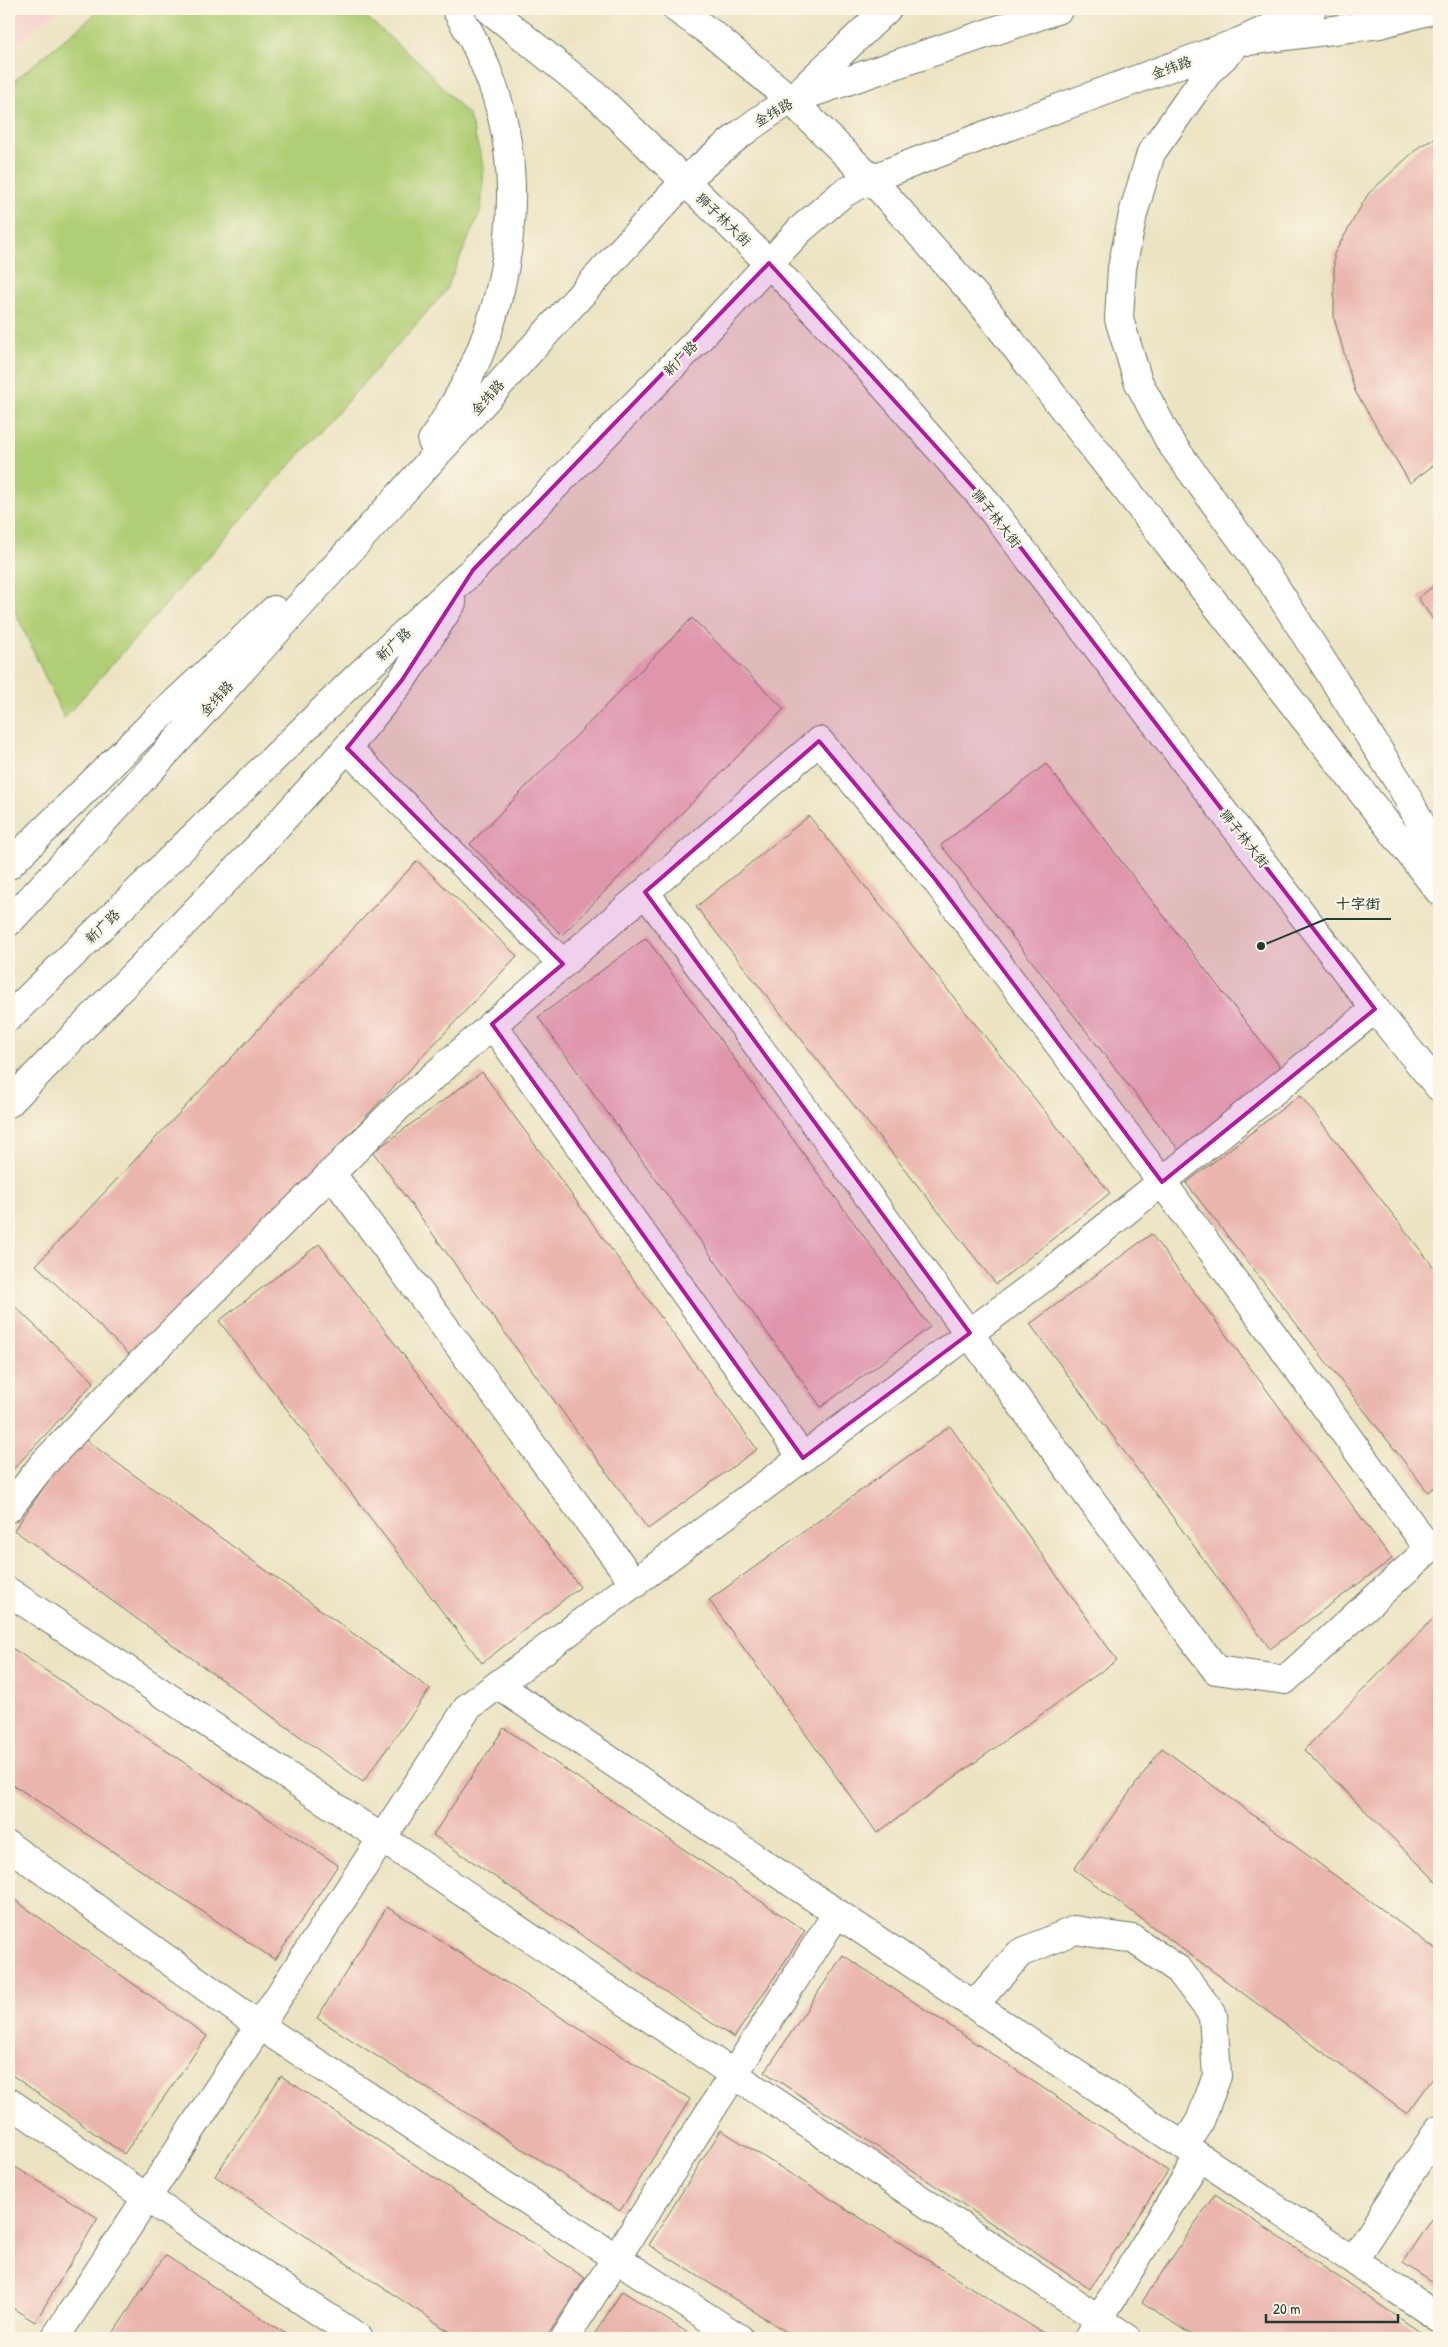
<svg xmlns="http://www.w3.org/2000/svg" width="1448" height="2347" font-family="'Patrick Hand','LXGW WenKai TC',sans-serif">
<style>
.built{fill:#f7d0ce}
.green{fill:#b0ce75;stroke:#688654}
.building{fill:#eab5ad}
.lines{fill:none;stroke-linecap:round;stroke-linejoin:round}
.street-casing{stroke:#667765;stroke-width:30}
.primary-casing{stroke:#667765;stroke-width:30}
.street{stroke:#fff;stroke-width:28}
.primary{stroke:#fff;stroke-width:28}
.marked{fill:#b5179e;fill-opacity:0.2;stroke:#b5179e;stroke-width:4;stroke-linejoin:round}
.labels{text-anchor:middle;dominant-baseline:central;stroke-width:4.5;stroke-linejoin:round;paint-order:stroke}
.street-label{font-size:14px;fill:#1f3d34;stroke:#fcf5e5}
.leader{fill:none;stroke:#1f3d34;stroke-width:2}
.callout-dot{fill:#1f3d34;stroke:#fcf5e5;stroke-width:2}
.callout-label{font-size:15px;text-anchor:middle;font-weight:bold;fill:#1f3d34;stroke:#fcf5e5;stroke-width:4.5;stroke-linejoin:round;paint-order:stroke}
</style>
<rect width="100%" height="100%" fill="#fcf5e5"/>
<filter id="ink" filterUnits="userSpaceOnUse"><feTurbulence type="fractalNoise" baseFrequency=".02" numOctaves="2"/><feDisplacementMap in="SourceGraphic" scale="10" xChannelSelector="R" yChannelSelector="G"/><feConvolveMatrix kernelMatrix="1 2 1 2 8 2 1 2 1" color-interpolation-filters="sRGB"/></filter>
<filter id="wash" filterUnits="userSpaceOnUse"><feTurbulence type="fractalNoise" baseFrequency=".0096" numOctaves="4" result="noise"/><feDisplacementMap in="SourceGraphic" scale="20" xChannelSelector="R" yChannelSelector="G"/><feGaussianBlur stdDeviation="1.12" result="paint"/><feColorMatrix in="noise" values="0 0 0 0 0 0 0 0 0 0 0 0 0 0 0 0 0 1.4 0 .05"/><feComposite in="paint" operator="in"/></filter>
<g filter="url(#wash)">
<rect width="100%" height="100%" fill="#ebe3c1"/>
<path class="built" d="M 9,9 L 59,9 L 9,49 Z"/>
<path class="green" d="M 101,9 L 357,9 L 423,66 L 469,116 L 484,167 L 481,210 L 445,292 L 64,718 L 9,598 L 9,85 Z"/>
<g id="blocks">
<path class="building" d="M 1439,137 L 1439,461 L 1410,483 L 1355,391 L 1334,318 L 1334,254 L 1368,194 L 1420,146 Z
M 1439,582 L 1439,628 L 1418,598 Z
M 692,618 L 784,709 L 562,935 L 470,844 Z
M 1046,764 L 1286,1074 L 1182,1154 L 941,845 Z
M 809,816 L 1110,1193 L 996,1284 L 696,907 Z
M 417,861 L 517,956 L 136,1361 L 36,1265 Z
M 646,938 L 930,1327 L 821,1407 L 538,1017 Z
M 482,1072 L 757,1449 L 648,1529 L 373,1152 Z
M 1300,1095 L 1439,1274 L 1439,1483 L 1428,1492 L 1186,1183 Z
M 1151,1234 L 1392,1559 L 1270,1649 L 1030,1324 Z
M 319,1244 L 580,1587 L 482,1663 L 219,1321 Z
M 9,1301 L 94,1382 L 9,1474 Z
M 950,1426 L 1117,1660 L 877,1833 L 709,1600 Z
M 80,1436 L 430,1689 L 363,1782 L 14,1530 Z
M 1439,1613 L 1439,1884 L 1304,1750 Z
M 9,1646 L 338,1865 L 275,1960 L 9,1782 Z
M 504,1728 L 805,1931 L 734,2038 L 433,1835 Z
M 1162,1748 L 1439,1952 L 1439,2070 L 1407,2114 L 1074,1869 Z
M 9,1896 L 207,2036 L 124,2154 L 9,2073 Z
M 387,1907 L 690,2099 L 620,2211 L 317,2018 Z
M 843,1955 L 1168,2171 L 1090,2289 L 765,2072 Z
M 281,2076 L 585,2278 L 546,2338 L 459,2338 L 215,2176 Z
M 721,2130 L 1051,2338 L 796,2338 L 649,2245 Z
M 9,2163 L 98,2218 L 35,2322 L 9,2306 Z
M 1215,2194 L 1429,2338 L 1196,2338 L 1142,2302 Z
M 1437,2212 L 1439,2213 L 1439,2287 L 1403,2263 Z
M 165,2255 L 292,2338 L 110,2338 Z
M 622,2291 L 696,2338 L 592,2338 Z"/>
</g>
</g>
<g filter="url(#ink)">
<use href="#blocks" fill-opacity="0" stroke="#667765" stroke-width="1"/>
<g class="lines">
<g class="street-casing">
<path id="street" d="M 1248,41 L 1380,24 L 1435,9
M 791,100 L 887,9
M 347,748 L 563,964
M 492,1024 L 803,1458
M 331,1173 L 635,1584
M 9,1508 L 44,1463 L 116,1388 L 398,1107 L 819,741 L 935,879 L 1162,1182 L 1429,1549 L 1285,1680 L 1216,1670 L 645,892
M 9,1592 L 383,1839 L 1127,2338
M 498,1685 L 1439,2318
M 9,1846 L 260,2026 L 739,2338
M 974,2005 L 1020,1953 L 1075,1930 L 1133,1939 L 1179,1970 L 1213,2015 L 1217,2076 L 1200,2121 L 1184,2146
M 9,2102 L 147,2198 L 359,2338
M 1353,2260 L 1439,2129
M 55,2338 L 468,1707 L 1042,1279 L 1375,1009
M 565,2338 L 837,1913
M 1089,2338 L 1099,2319 L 1199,2157"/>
</g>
<g class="primary-casing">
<path id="primary" d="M 489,9 L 599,98 L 769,263 L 869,369 L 981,496 L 1375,1009 L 1439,1087
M 677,9 L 715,36 L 791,100 L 871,179 L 978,299 L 1439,891
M 1232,49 L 1209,71 L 1151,153 L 1133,214 L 1122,268 L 1119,319 L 1138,381 L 1170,442 L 1271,580 L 1403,789 L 1439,859
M 432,441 C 444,420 458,400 468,379 C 510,293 525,187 496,95 C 486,64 472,36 456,9
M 9,865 L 149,727 L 274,610
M 9,922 C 238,679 458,427 685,181 C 719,151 751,123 791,100 L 1059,9
M 9,1017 L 356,678 L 473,570 L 697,341 L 800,230 L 842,194 L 871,179 L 996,131 L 1239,42 L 1312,9
M 9,1103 L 257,848 L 347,748 L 402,680 L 452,603"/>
</g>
<use href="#street" class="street"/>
<use href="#primary" class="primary"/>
</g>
</g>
<path class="marked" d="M 769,263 L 981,496 L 1375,1009 L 1162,1182 L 935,879 L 819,741 L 645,892 L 970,1333 L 803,1458 L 492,1024 L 563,964 L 347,748 L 402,680 L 473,570 Z"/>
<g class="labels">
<g class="street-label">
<text transform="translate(1171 67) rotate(-20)">金纬路</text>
<text transform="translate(773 112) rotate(-30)">金纬路</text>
<text transform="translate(724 219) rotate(44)">狮子林大街</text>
<text transform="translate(680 358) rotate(-46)">新广路</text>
<text transform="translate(487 397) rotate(-48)">金纬路</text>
<text transform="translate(997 518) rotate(52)">狮子林大街</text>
<text transform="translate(393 644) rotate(-43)">新广路</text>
<text transform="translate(216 698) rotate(-48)">金纬路</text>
<text transform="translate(1245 838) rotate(52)">狮子林大街</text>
<text transform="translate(102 926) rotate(-44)">新广路</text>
</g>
</g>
<path class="leader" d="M1261 946L1326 919H1391"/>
<circle class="callout-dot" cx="1261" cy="946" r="5"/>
<g class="callout-label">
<text x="1358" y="909">十字街</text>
</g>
<rect width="1448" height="2347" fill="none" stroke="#fcf5e5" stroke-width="30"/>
<path d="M1266 2314v8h132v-8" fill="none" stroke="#1f3d34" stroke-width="2.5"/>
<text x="1273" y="2314" font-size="15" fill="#1f3d34" stroke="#fcf5e5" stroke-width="4" paint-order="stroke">20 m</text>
</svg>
